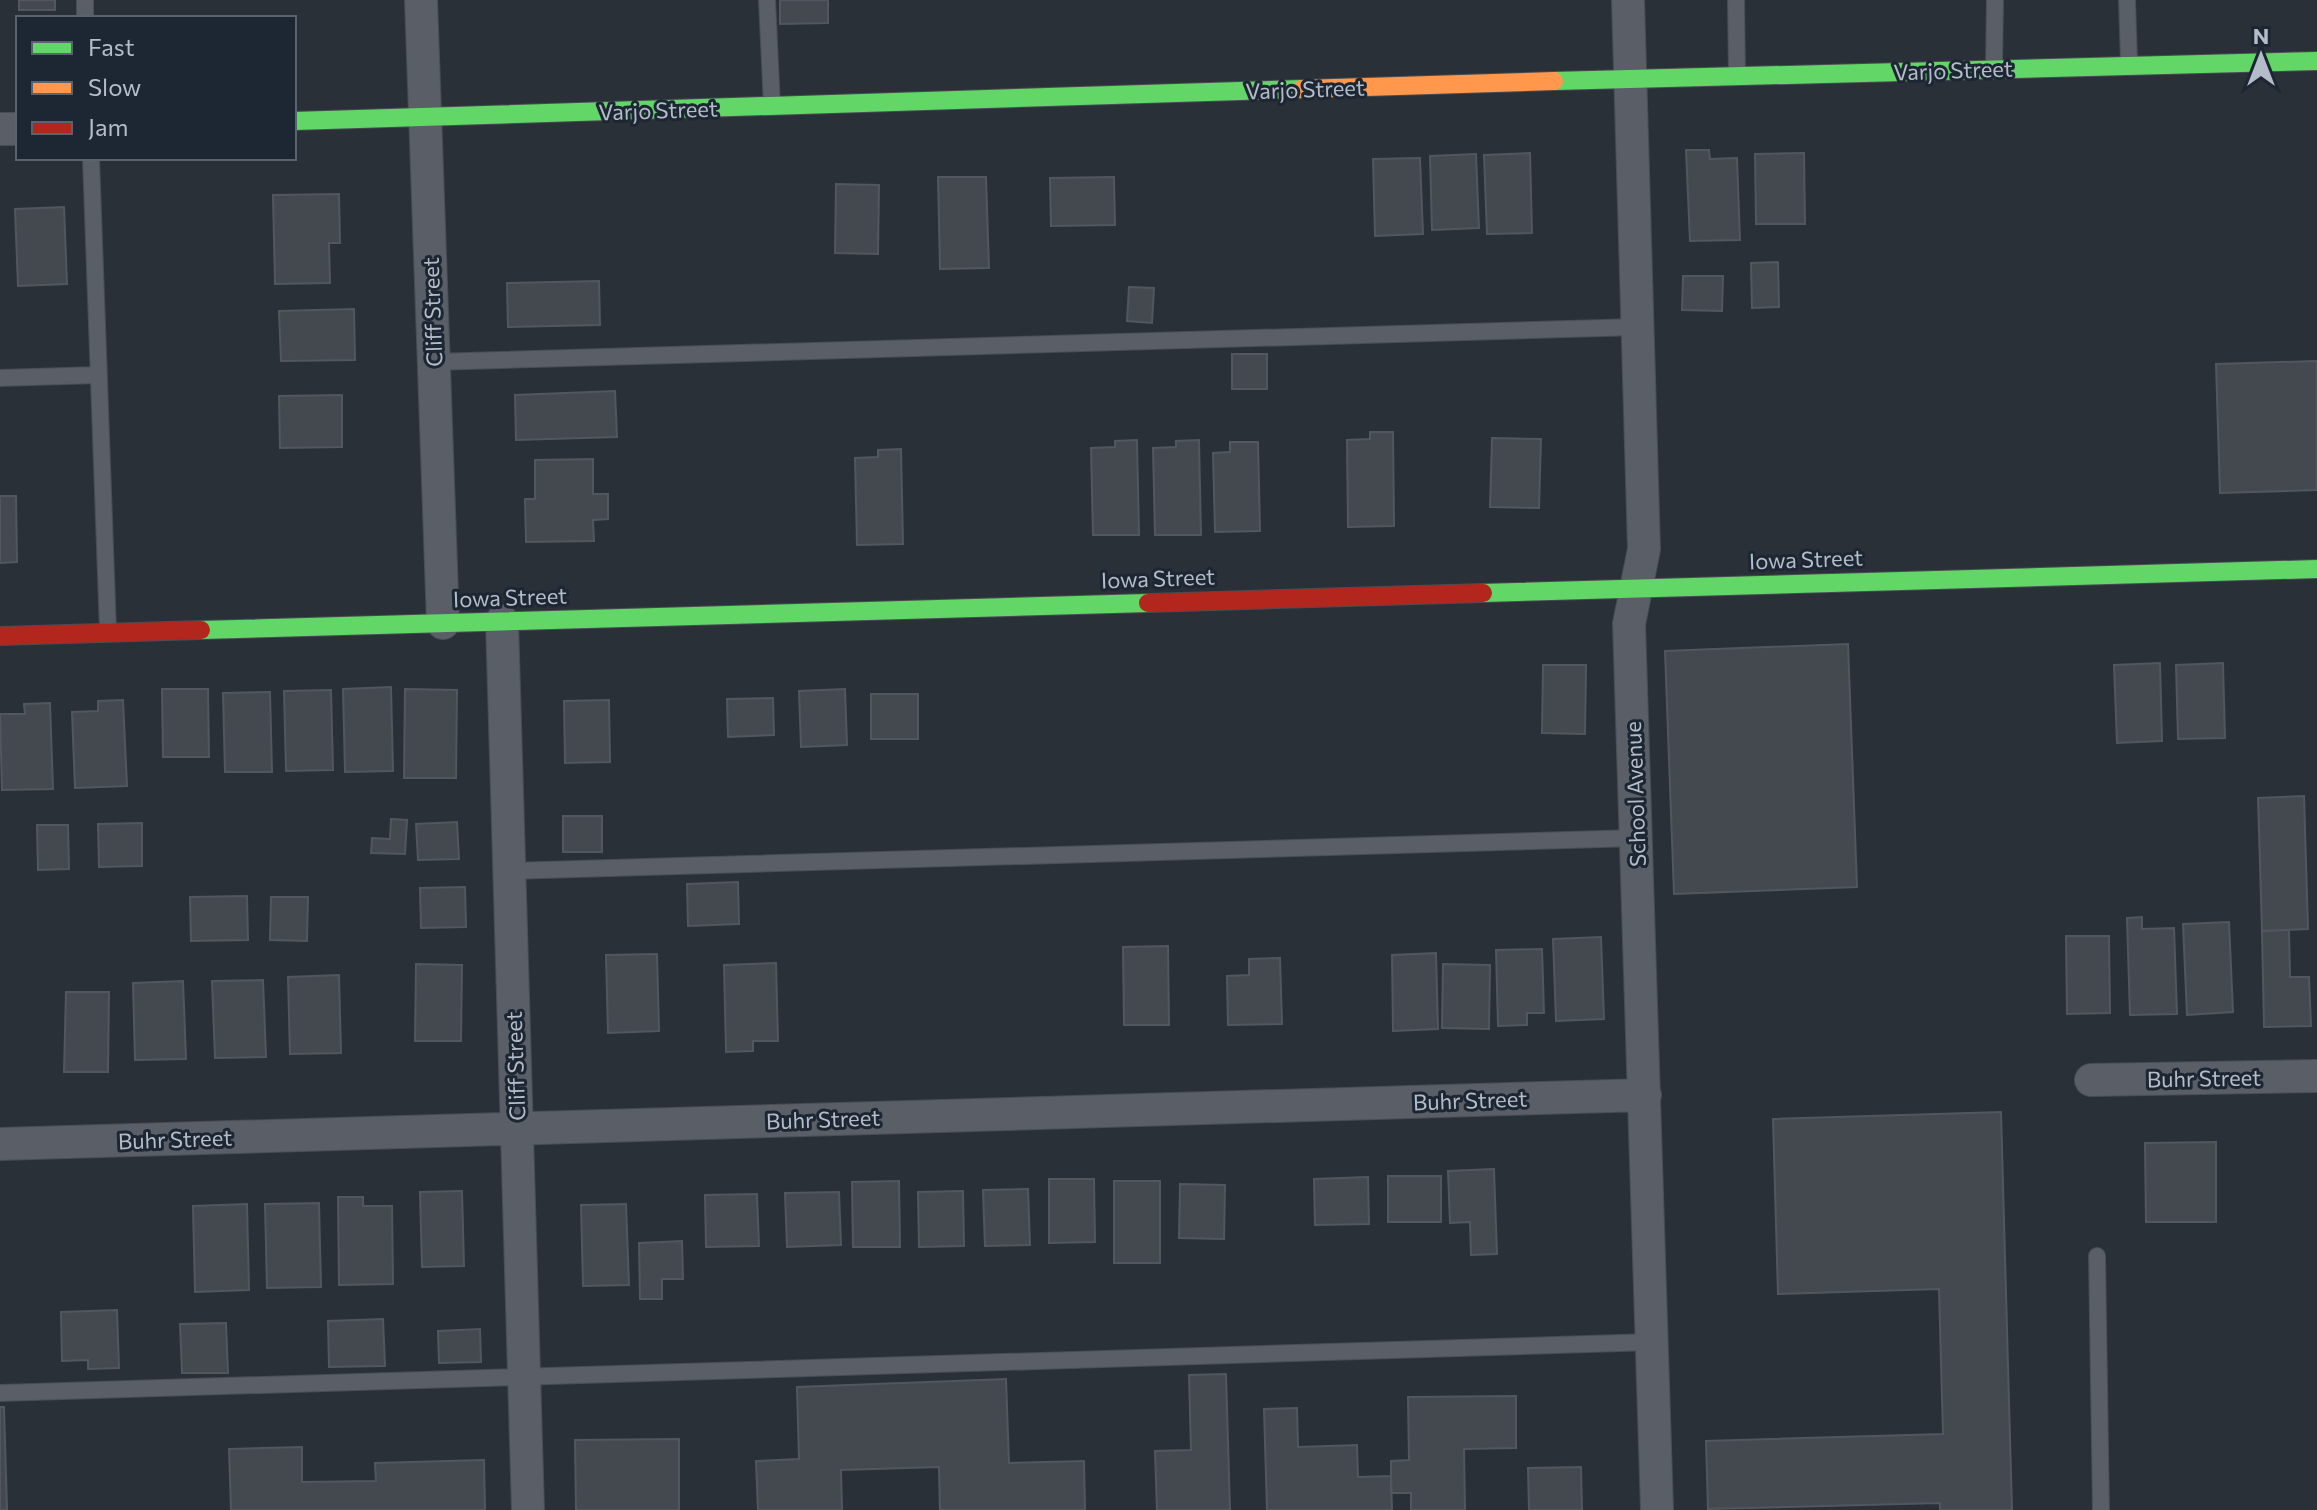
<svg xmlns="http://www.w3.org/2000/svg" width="2317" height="1510" font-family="Commissioner,sans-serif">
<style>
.building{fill:#444950;stroke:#52575f;stroke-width:2}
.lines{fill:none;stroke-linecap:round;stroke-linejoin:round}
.lane-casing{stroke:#484c53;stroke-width:18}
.street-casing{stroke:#484c53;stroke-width:34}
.fast-casing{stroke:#484c53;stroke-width:20}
.slow-casing{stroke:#484c53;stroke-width:20}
.jam-casing{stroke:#484c53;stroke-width:20}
.lane{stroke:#5a5e66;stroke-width:16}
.street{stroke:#5a5e66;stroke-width:32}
.fast{stroke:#63d668;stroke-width:18}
.slow{stroke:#ff974d;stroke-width:18}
.jam{stroke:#b3261e;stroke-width:18}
.labels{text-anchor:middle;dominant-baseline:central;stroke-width:6;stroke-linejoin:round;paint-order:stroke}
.street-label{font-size:22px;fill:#b4bcc9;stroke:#1d2633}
</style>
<rect width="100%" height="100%" fill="#2a3038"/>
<path class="building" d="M 19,0 L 55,0 L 55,10 L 19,10 Z
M 780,0 L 828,0 L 828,23 L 780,24 Z
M 1686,150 L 1709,150 L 1710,159 L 1737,158 L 1740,240 L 1690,241 Z
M 1530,153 L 1532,233 L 1487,234 L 1484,155 Z
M 1804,153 L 1805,224 L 1756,224 L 1755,154 Z
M 1476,154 L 1479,228 L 1432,230 L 1430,156 Z
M 1420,158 L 1423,234 L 1375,236 L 1373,159 Z
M 938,177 L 986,177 L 989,268 L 940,269 Z
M 1114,177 L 1115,225 L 1051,226 L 1050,178 Z
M 836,184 L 879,185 L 878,254 L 835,253 Z
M 339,194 L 340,243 L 329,243 L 330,283 L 275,284 L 273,195 Z
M 64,207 L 67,284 L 18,286 L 15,209 Z
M 1778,262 L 1779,307 L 1752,308 L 1751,263 Z
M 1683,276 L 1723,276 L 1722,311 L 1682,310 Z
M 599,281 L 600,325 L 508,327 L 507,283 Z
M 1129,287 L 1154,288 L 1152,323 L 1127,321 Z
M 354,309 L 355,360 L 281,361 L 279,311 Z
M 1232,354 L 1267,354 L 1267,389 L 1232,389 Z
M 2317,361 L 2317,490 L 2220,493 L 2216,364 Z
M 615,391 L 617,437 L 516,440 L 515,395 Z
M 342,395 L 342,447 L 280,448 L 279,396 Z
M 1370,432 L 1393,432 L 1394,526 L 1348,527 L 1347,440 L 1370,439 Z
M 1492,438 L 1541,439 L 1539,508 L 1490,507 Z
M 1137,440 L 1139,535 L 1093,535 L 1091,448 L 1115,447 L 1115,441 Z
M 1199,440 L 1201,535 L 1155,535 L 1153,448 L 1176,447 L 1176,441 Z
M 1230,442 L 1258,442 L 1260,531 L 1215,532 L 1213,453 L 1230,452 Z
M 901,449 L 903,544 L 857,545 L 855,458 L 878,457 L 878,450 Z
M 593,459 L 593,494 L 608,494 L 608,519 L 593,520 L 594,541 L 526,542 L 525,499 L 535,499 L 535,460 Z
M 0,496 L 16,496 L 17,562 L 0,563 Z
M 1848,644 L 1857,887 L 1674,894 L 1665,651 Z
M 2160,663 L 2162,741 L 2117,743 L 2114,665 Z
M 2223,663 L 2225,738 L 2178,739 L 2176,665 Z
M 1543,665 L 1586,665 L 1585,734 L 1542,733 Z
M 391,687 L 393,771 L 345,772 L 343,689 Z
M 162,689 L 208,689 L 209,757 L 163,757 Z
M 405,689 L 457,690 L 456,778 L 404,778 Z
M 845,689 L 847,745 L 801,747 L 799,691 Z
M 331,690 L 333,770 L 286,771 L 284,691 Z
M 270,692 L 272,772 L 225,772 L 223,693 Z
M 871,694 L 918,694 L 918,739 L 871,739 Z
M 773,698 L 774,735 L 728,737 L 727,699 Z
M 123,700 L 127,786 L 75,788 L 72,712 L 98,711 L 98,701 Z
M 609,700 L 610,762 L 565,763 L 564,701 Z
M 50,703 L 53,789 L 2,790 L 0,714 L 25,714 L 24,704 Z
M 2304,796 L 2308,929 L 2262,931 L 2258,798 Z
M 563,816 L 602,816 L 602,852 L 563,852 Z
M 391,819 L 407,820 L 405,854 L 371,853 L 372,838 L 390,839 Z
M 457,822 L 459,859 L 418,860 L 416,824 Z
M 142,823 L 142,866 L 99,867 L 98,824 Z
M 37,825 L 68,825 L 69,869 L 38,870 Z
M 738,882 L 739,924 L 688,926 L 687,884 Z
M 465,887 L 466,927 L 421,928 L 420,888 Z
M 247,896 L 248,940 L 191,941 L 190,897 Z
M 271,897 L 308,897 L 307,941 L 270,940 Z
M 2142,917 L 2142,929 L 2174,928 L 2177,1014 L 2130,1015 L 2127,918 Z
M 2229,922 L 2233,1012 L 2187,1015 L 2183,924 Z
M 2289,930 L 2290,977 L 2309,977 L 2311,1026 L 2264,1027 L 2262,931 Z
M 2066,936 L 2109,936 L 2110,1013 L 2067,1014 Z
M 1601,937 L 1604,1019 L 1556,1021 L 1553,939 Z
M 1168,946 L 1169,1025 L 1124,1025 L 1123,947 Z
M 1542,949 L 1544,1013 L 1527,1013 L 1527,1025 L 1498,1026 L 1496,950 Z
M 1436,953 L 1438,1029 L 1393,1031 L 1392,955 Z
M 657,954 L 659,1031 L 608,1033 L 606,955 Z
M 1280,958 L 1282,1024 L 1228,1025 L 1227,976 L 1249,975 L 1249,959 Z
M 776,963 L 778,1041 L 753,1041 L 753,1051 L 726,1052 L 724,965 Z
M 416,964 L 462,965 L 461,1041 L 415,1041 Z
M 1443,964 L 1490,965 L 1489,1029 L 1442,1028 Z
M 339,975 L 341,1053 L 290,1054 L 288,977 Z
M 263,980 L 266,1057 L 215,1058 L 212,981 Z
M 183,981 L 186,1059 L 135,1060 L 133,983 Z
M 66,992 L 109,992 L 108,1072 L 64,1072 Z
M 2001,1112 L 2012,1510 L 1940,1510 L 1940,1503 L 1708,1509 L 1706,1441 L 1943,1434 L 1939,1289 L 1778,1294 L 1773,1119 Z
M 2216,1142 L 2216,1222 L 2146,1222 L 2145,1143 Z
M 1494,1169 L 1497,1254 L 1471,1255 L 1470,1222 L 1450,1223 L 1448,1171 Z
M 1388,1176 L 1441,1176 L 1441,1222 L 1388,1222 Z
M 1368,1177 L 1369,1224 L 1315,1225 L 1314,1179 Z
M 1049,1179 L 1094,1179 L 1095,1242 L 1049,1243 Z
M 899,1181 L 900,1247 L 853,1247 L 852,1182 Z
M 1114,1181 L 1160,1181 L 1160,1263 L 1114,1263 Z
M 1180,1184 L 1225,1185 L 1224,1239 L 1179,1238 Z
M 1028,1189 L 1030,1245 L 985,1246 L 983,1190 Z
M 462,1191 L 464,1266 L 422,1267 L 420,1192 Z
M 963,1191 L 964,1246 L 919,1247 L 918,1192 Z
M 839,1192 L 841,1245 L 787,1247 L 785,1193 Z
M 757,1194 L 759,1246 L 706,1247 L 705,1195 Z
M 338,1197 L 363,1197 L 363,1206 L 392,1206 L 393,1284 L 339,1285 Z
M 319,1203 L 321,1287 L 267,1288 L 265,1204 Z
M 247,1204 L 249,1290 L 195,1292 L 193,1206 Z
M 626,1204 L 629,1285 L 583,1286 L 581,1205 Z
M 682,1241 L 683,1279 L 662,1279 L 662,1299 L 640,1299 L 639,1243 Z
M 117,1310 L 119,1368 L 88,1369 L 88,1360 L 62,1361 L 61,1312 Z
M 383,1319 L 385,1366 L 329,1367 L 328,1321 Z
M 226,1323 L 228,1373 L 182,1373 L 180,1324 Z
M 480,1329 L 481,1362 L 439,1363 L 438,1331 Z
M 1226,1374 L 1230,1510 L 1157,1510 L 1155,1451 L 1191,1450 L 1189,1375 Z
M 1006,1379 L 1009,1463 L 1084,1461 L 1085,1510 L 940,1510 L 939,1467 L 841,1470 L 842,1510 L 758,1510 L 756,1461 L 799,1459 L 797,1387 Z
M 1516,1396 L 1516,1448 L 1464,1449 L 1465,1510 L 1411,1510 L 1411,1493 L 1391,1493 L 1391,1461 L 1409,1460 L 1408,1397 Z
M 0,1407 L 4,1407 L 7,1510 L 0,1510 Z
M 1297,1408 L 1298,1447 L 1357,1445 L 1358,1477 L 1391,1476 L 1392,1510 L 1267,1510 L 1264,1409 Z
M 679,1439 L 679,1510 L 576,1510 L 575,1440 Z
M 302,1447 L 302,1482 L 376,1481 L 375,1463 L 484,1460 L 485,1510 L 231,1510 L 229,1449 Z
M 1581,1467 L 1582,1510 L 1529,1510 L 1528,1468 Z"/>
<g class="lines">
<g class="lane-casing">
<path id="lane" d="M 85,0 L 85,18
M 767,0 L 772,106
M 1736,0 L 1737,74
M 2127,0 L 2129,62
M 1994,66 L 1995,0
M 91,158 L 108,631
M 433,362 L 1637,327
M 0,378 L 98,375
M 509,871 L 1637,838
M 2097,1256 L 2101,1510
M 0,1393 L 1652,1342"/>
</g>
<g class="street-casing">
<path id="street" d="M 421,0 L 443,623
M 1628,0 L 1644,549 L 1629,624 L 1657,1510
M 0,129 L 18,129
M 502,621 L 528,1510
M 2091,1080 L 2317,1076
M 0,1144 L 1645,1095"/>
</g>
<g class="fast-casing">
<path id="fast" d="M 1554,81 L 2317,61
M 294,121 L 1302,89
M 1483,593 L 2317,569
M 201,630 L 1148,603"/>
</g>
<g class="slow-casing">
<path id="slow" d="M 1302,89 L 1554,81"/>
</g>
<g class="jam-casing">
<path id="jam" d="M 1148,603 L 1483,593
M 0,636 L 201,630"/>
</g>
<use href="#lane" class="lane"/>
<use href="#street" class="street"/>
<use href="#fast" class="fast"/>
<use href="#slow" class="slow"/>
<use href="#jam" class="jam"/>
</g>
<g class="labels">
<g class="street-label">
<text transform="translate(1953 70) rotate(-2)">Varjo Street</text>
<text transform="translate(1305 89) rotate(-2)">Varjo Street</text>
<text transform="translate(658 110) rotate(-2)">Varjo Street</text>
<text transform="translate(432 312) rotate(-92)">Cliff Street</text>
<text transform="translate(1806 559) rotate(-2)">Iowa Street</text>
<text transform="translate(1158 578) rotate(-2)">Iowa Street</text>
<text transform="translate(510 597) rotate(-2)">Iowa Street</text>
<text transform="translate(1635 794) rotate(-92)">School Avenue</text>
<text transform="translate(515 1066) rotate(-92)">Cliff Street</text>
<text transform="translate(2204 1078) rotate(-1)">Buhr Street</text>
<text transform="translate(1470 1100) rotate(-2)">Buhr Street</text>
<text transform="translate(823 1119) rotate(-2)">Buhr Street</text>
<text transform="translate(175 1139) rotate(-2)">Buhr Street</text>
</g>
</g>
<rect x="16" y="16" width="280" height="144" fill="#1d2633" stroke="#59626f" stroke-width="2"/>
<rect x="32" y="42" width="40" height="12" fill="#63d668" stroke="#59626f" stroke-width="2"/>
<text x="88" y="56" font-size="24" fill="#b4bcc9">Fast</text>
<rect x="32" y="82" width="40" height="12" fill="#ff974d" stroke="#59626f" stroke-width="2"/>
<text x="88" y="96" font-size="24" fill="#b4bcc9">Slow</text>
<rect x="32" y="122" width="40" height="12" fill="#b3261e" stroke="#59626f" stroke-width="2"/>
<text x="88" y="136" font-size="24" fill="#b4bcc9">Jam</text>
<g transform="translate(2261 56)" stroke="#1d2633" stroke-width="6" paint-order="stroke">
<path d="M0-6L14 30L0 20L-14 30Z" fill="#b4bcc9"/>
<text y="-12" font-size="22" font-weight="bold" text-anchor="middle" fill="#b4bcc9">N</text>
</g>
</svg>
